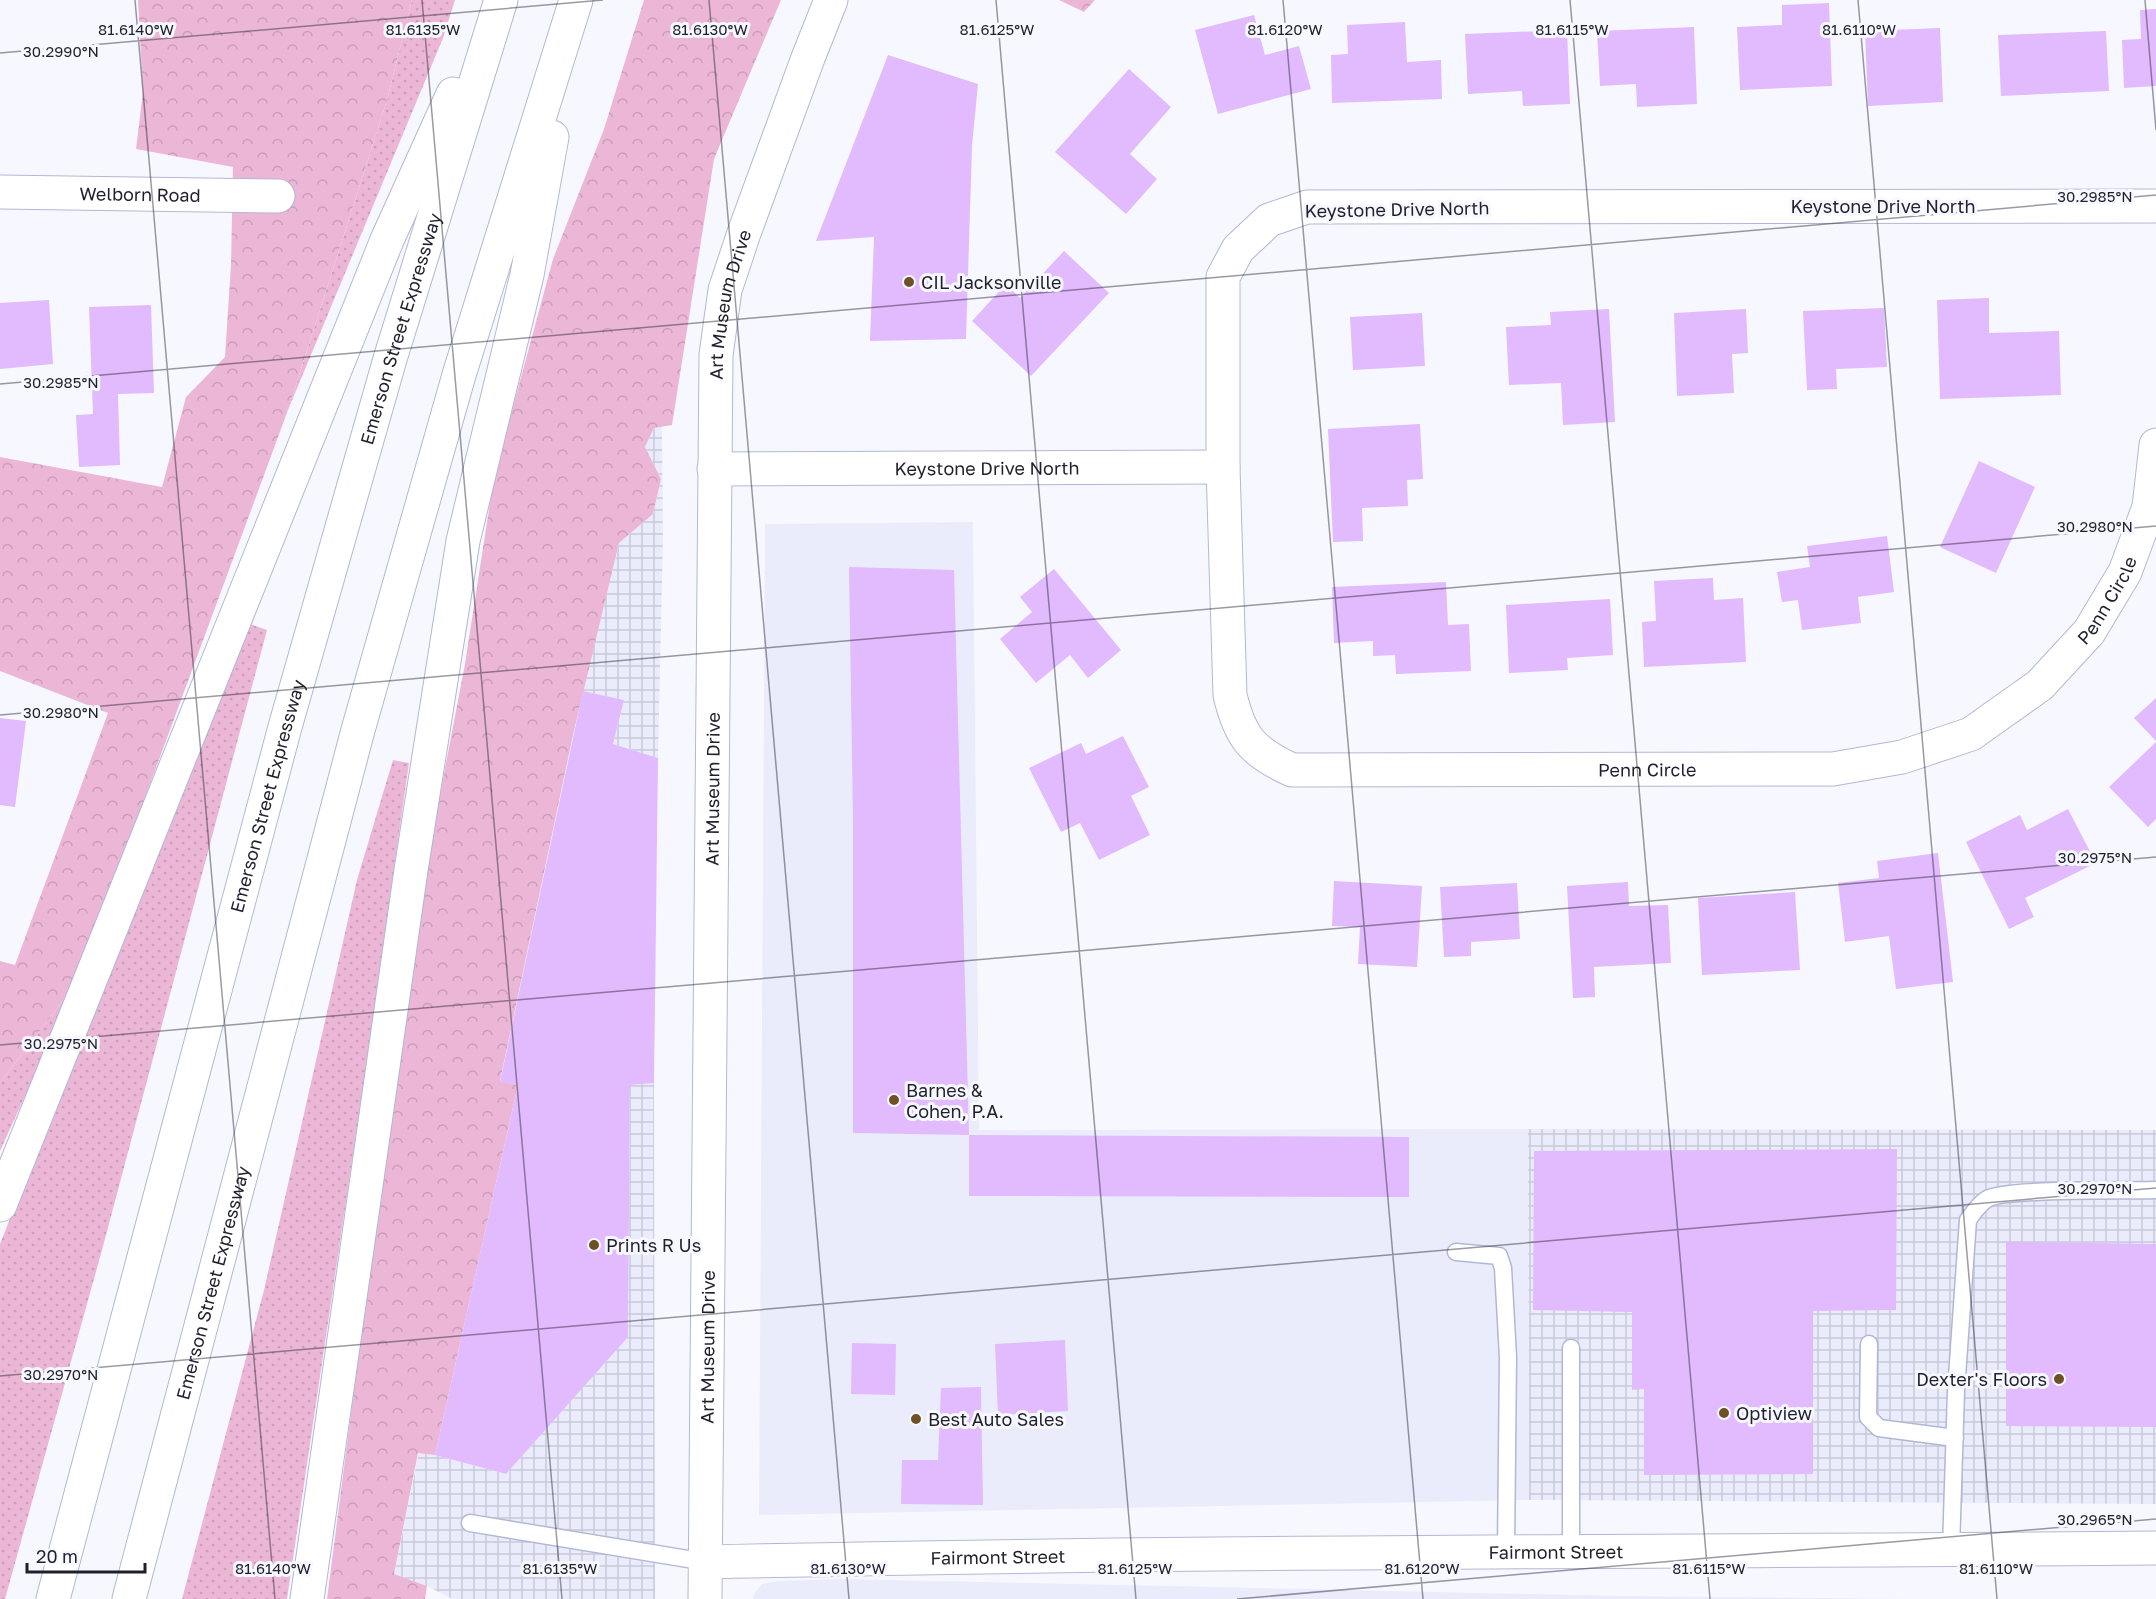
<svg xmlns="http://www.w3.org/2000/svg" width="2156" height="1599" font-family="'Golos Text',sans-serif">
<style>
.built{fill:#eaecfc}
.industrial{fill:url(#industrial-grid)}
.grass{fill:url(#grass-dots)}
.forest{fill:url(#forest-crowns)}
.building{fill:#e2bafe}
.lines{fill:none;stroke-linecap:round;stroke-linejoin:round}
.service-casing{stroke:#b2b7d6;stroke-width:19}
.minor-casing{stroke:#b2b7d6;stroke-width:35}
.tertiary-casing{stroke:#b2b7d6;stroke-width:35}
.motorway-casing{stroke:#b2b7d6;stroke-width:35}
.service{stroke:#fff;stroke-width:16}
.minor{stroke:#fff;stroke-width:33}
.tertiary{stroke:#fff;stroke-width:33}
.motorway{stroke:#fff;stroke-width:33}
.ticks{fill:none;stroke:#1f202c;stroke-width:1.5;stroke-opacity:0.45}
.poi-dot{fill:#6d5023;stroke:#f7f8ff;stroke-width:2}
.labels{text-anchor:middle;dominant-baseline:central;stroke-width:6;stroke-linejoin:round;paint-order:stroke}
.street-label{font-size:18px;fill:#1f202c;stroke:#f7f8ff}
.poi-label{font-size:18px;fill:#1f202c;stroke:#f7f8ff;text-anchor:start}
.ticks-label{font-size:15px;text-anchor:middle;fill:#1f202c;stroke:#f7f8ff;stroke-width:6;stroke-linejoin:round;paint-order:stroke}
</style>
<defs>
<pattern id="industrial-grid" width="8" height="8" patternUnits="userSpaceOnUse" patternTransform="scale(1.5)"><rect width="8" height="8" fill="#eaecfc"/><path d="M0 4h8M4 0v8" fill="none" stroke="#c8cad8"/></pattern>
<pattern id="grass-dots" width="8" height="8" patternUnits="userSpaceOnUse" patternTransform="scale(1.5)"><rect width="8" height="8" fill="#ecb7d7"/><path d="M2 2h.1M6 6h.1" fill="none" stroke="#ca9db9" stroke-width="1.8" stroke-linecap="round"/></pattern>
<pattern id="forest-crowns" width="20" height="18" patternUnits="userSpaceOnUse" patternTransform="scale(1.5)"><rect width="20" height="18" fill="#ecb7d7"/><path d="M2 6a3 3 0 1 1 6 0M12 15a3 3 0 1 1 6 0" fill="none" stroke="#ca9db9"/></pattern>
</defs>
<rect width="100%" height="100%" fill="#f7f8ff"/>
<path class="built" d="M 973,522 L 979,1130 L 1528,1129 L 1529,1500 L 759,1515 L 765,524 Z
M 841,1579 L 1623,1596 L 1913,1599 L 753,1599 L 754,1594 L 762,1584 L 779,1581 Z"/>
<path class="industrial" d="M 662,426 L 663,539 L 658,758 L 613,744 L 624,700 L 583,691 L 619,543 L 653,514 L 661,479 L 645,447 L 654,428 Z
M 654,1083 L 655,1599 L 452,1599 L 427,1586 L 394,1574 L 419,1452 L 435,1455 L 506,1474 L 628,1337 L 630,1085 Z
M 1528,1129 L 2156,1130 L 2156,1504 L 1529,1500 Z"/>
<path class="grass" d="M 412,0 L 455,0 L 443,38 L 288,410 L 387,100 Z
M 250,624 L 267,630 L 102,1250 L 5,1599 L 0,1599 L 0,1244 L 183,785 Z
M 393,760 L 409,763 L 360,1107 L 287,1599 L 182,1599 L 264,1290 L 357,880 Z
M 77,982 L 0,1151 L 0,1083 Z"/>
<path class="forest" d="M 138,0 L 412,0 L 387,100 L 288,410 L 77,982 L 0,1083 L 0,961 L 15,965 L 108,713 L 0,671 L 0,457 L 162,487 L 186,397 L 225,357 L 231,264 L 233,167 L 136,149 L 143,92 Z
M 644,0 L 781,0 L 714,159 L 672,425 L 654,428 L 645,447 L 661,479 L 653,514 L 619,543 L 573,735 L 500,1081 L 518,1085 L 435,1455 L 418,1453 L 394,1574 L 427,1586 L 425,1599 L 327,1599 L 412,941 L 465,664 L 494,477 L 553,259 L 604,129 Z
M 1059,0 L 1095,0 L 1084,12 Z"/>
<path class="building" d="M 1829,3 L 1832,86 L 1740,90 L 1737,27 L 1782,25 L 1782,5 Z
M 2156,9 L 2156,86 L 2124,88 L 2122,40 L 2141,39 L 2140,10 Z
M 1254,15 L 1265,55 L 1299,46 L 1311,89 L 1218,114 L 1195,30 Z
M 1405,22 L 1407,62 L 1441,60 L 1442,99 L 1332,103 L 1331,55 L 1348,54 L 1347,25 Z
M 1694,27 L 1697,104 L 1637,107 L 1636,84 L 1600,86 L 1597,31 Z
M 1940,28 L 1943,102 L 1868,106 L 1865,31 Z
M 1567,30 L 1570,104 L 1523,106 L 1522,91 L 1468,94 L 1465,34 Z
M 2106,31 L 2109,91 L 2001,96 L 1998,35 Z
M 888,55 L 978,84 L 972,146 L 966,339 L 870,341 L 874,237 L 816,241 Z
M 1129,69 L 1171,107 L 1130,154 L 1157,179 L 1126,214 L 1055,152 Z
M 1064,251 L 1109,293 L 1031,376 L 972,321 L 1006,284 L 1020,298 Z
M 1989,298 L 1989,333 L 2059,331 L 2061,395 L 1940,399 L 1937,300 Z
M 49,300 L 53,364 L 0,369 L 0,303 Z
M 151,305 L 154,393 L 118,394 L 120,465 L 79,467 L 76,415 L 93,414 L 89,307 Z
M 1884,308 L 1887,367 L 1836,369 L 1837,389 L 1807,390 L 1803,311 Z
M 1609,309 L 1615,422 L 1563,425 L 1561,383 L 1509,385 L 1506,327 L 1551,325 L 1550,312 Z
M 1746,309 L 1748,353 L 1732,354 L 1734,393 L 1677,396 L 1674,313 Z
M 1422,313 L 1425,366 L 1353,370 L 1350,317 Z
M 1420,424 L 1423,479 L 1407,480 L 1408,506 L 1362,508 L 1363,541 L 1333,542 L 1328,429 Z
M 1979,461 L 2035,487 L 1996,573 L 1940,547 Z
M 1887,536 L 1894,592 L 1858,597 L 1861,623 L 1802,630 L 1798,600 L 1782,602 L 1777,572 L 1810,567 L 1807,546 Z
M 849,567 L 954,570 L 969,1135 L 1409,1137 L 1409,1197 L 969,1196 L 969,1135 L 853,1133 L 853,820 Z
M 1054,569 L 1121,650 L 1088,678 L 1070,655 L 1036,683 L 1000,639 L 1032,612 L 1020,597 Z
M 1713,578 L 1714,600 L 1743,598 L 1746,662 L 1644,667 L 1642,622 L 1656,621 L 1654,581 Z
M 1446,582 L 1448,625 L 1469,624 L 1471,671 L 1396,674 L 1395,655 L 1373,656 L 1373,641 L 1334,643 L 1332,587 Z
M 1610,599 L 1613,655 L 1567,658 L 1568,670 L 1509,673 L 1506,605 Z
M 583,691 L 624,700 L 613,744 L 658,758 L 654,1083 L 630,1085 L 628,1337 L 506,1474 L 435,1455 L 518,1085 L 500,1082 Z
M 2156,698 L 2156,741 L 2134,718 Z
M 0,718 L 26,721 L 15,807 L 0,805 Z
M 1123,736 L 1149,787 L 1131,796 L 1150,835 L 1099,860 L 1080,823 L 1061,832 L 1029,768 L 1081,743 L 1086,754 Z
M 2156,742 L 2156,819 L 2148,827 L 2109,787 Z
M 2068,809 L 2096,863 L 2025,898 L 2034,917 L 2009,929 L 1966,842 L 2020,815 L 2027,830 Z
M 1938,853 L 1953,982 L 1896,989 L 1889,936 L 1845,942 L 1838,883 L 1879,878 L 1877,861 Z
M 1334,881 L 1422,886 L 1417,967 L 1358,964 L 1360,927 L 1332,926 Z
M 1628,882 L 1629,906 L 1668,905 L 1671,963 L 1594,967 L 1595,997 L 1573,998 L 1567,886 Z
M 1517,883 L 1520,939 L 1471,942 L 1471,956 L 1444,957 L 1440,887 Z
M 1795,892 L 1800,970 L 1702,975 L 1698,898 Z
M 1897,1149 L 1896,1310 L 1813,1311 L 1813,1474 L 1644,1475 L 1644,1389 L 1632,1390 L 1632,1312 L 1533,1310 L 1534,1151 Z
M 2006,1242 L 2156,1244 L 2156,1427 L 2006,1426 Z
M 1065,1340 L 1068,1411 L 998,1415 L 995,1344 Z
M 852,1343 L 896,1344 L 895,1395 L 851,1394 Z
M 981,1387 L 983,1505 L 901,1504 L 902,1460 L 938,1460 L 941,1388 Z"/>
<g class="lines">
<g class="service-casing">
<path id="service" d="M 1456,1252 L 1499,1256 L 1503,1268 L 1508,1357 L 1506,1550
M 1869,1344 L 1868,1417 L 1879,1428 L 1955,1438
M 1571,1348 L 1571,1550
M 470,1523 L 706,1562
M 1951,1549 L 1956,1391 L 1968,1220 C 1973,1213 1979,1204 1987,1199 C 2005,1188 2127,1191 2156,1190"/>
</g>
<g class="minor-casing">
<g id="minor">
<path id="s1" d="M 0,192 L 278,196"/>
<path id="s2" d="M 2156,206 L 1307,207 L 1269,220 L 1238,249 L 1223,277 L 1223,467 L 1230,695 C 1240,737 1252,752 1292,770 L 1833,769 L 1902,757 L 1971,734 L 2040,685 L 2089,632 L 2125,572 L 2149,507 L 2156,445"/>
<path id="s3" d="M 714,469 L 1223,467"/>
<path id="s4" d="M 706,1562 C 1189,1551 1672,1552 2156,1548"/>
</g>
</g>
<g class="tertiary-casing">
<g id="tertiary">
<path id="s5" d="M 705,1599 L 716,355 L 725,290 L 744,233 L 808,58 L 831,0"/>
</g>
</g>
<g class="motorway-casing">
<g id="motorway">
<path d="M 0,1205 L 387,240 L 453,94"/>
<path id="s6" d="M 53,1599 L 285,727 L 390,359 L 501,0"/>
<path id="s7" d="M 129,1599 L 358,730 L 459,375 L 576,0"/>
<path d="M 307,1599 L 411,870 L 463,541 L 527,275 L 552,137"/>
</g>
</g>
<use href="#service" class="service"/>
<use href="#minor" class="minor"/>
<use href="#tertiary" class="tertiary"/>
<use href="#motorway" class="motorway"/>
</g>
<path class="ticks" d="M 135,0 L 275,1599M 422,0 L 562,1599M 709,0 L 849,1599M 996,0 L 1136,1599M 1283,0 L 1423,1599M 1570,0 L 1710,1599M 1858,0 L 1997,1599M 2145,0 L 2156,130M 0,53 L 603,0M 0,384 L 2156,195M 0,715 L 2156,526M 0,1045 L 2156,857M 0,1376 L 2156,1188M 1237,1599 L 2156,1519"/>
<g class="poi-dot">
<circle cx="909" cy="282" r="6"/>
<circle cx="894" cy="1100" r="6"/>
<circle cx="594" cy="1245" r="6"/>
<circle cx="2059" cy="1379" r="6"/>
<circle cx="1724" cy="1413" r="6"/>
<circle cx="916" cy="1419" r="6"/>
</g>
<g class="labels">
<g class="street-label">
<text stroke="none"><textPath href="#s1" startOffset="140">Welborn Road</textPath></text>
<text x="1883" y="206">Keystone Drive North</text>
<text transform="translate(1397 209) rotate(-1)">Keystone Drive North</text>
<text stroke="none"><textPath href="#s5" startOffset="1296">Art Museum Drive</textPath></text>
<text stroke="none"><textPath href="#s6" startOffset="1317">Emerson Street Expressway</textPath></text>
<text stroke="none"><textPath href="#s3" startOffset="273">Keystone Drive North</textPath></text>
<text stroke="none"><textPath href="#s2" startOffset="2361">Penn Circle</textPath></text>
<text stroke="none"><textPath href="#s2" startOffset="1839">Penn Circle</textPath></text>
<text stroke="none"><textPath href="#s5" startOffset="810">Art Museum Drive</textPath></text>
<text stroke="none"><textPath href="#s6" startOffset="831">Emerson Street Expressway</textPath></text>
<text stroke="none"><textPath href="#s7" startOffset="327">Emerson Street Expressway</textPath></text>
<text stroke="none"><textPath href="#s5" startOffset="252">Art Museum Drive</textPath></text>
<text stroke="none"><textPath href="#s4" startOffset="850">Fairmont Street</textPath></text>
<text stroke="none"><textPath href="#s4" startOffset="292">Fairmont Street</textPath></text>
</g>
<g class="poi-label">
<text x="921" y="282">CIL Jacksonville</text>
<text x="906" y="1090">Barnes &amp;<tspan x="906" dy="21">Cohen, P.A.</tspan></text>
<text x="606" y="1245">Prints R Us</text>
<text x="2047" y="1379" text-anchor="end">Dexter's Floors</text>
<text x="1736" y="1413">Optiview</text>
<text x="928" y="1419">Best Auto Sales</text>
</g>
</g>
<g class="ticks-label">
<text x="136" y="35">81.6140°W</text>
<text x="423" y="35">81.6135°W</text>
<text x="710" y="35">81.6130°W</text>
<text x="997" y="35">81.6125°W</text>
<text x="1285" y="35">81.6120°W</text>
<text x="1572" y="35">81.6115°W</text>
<text x="1859" y="35">81.6110°W</text>
<text x="61" y="57">30.2990°N</text>
<text x="2095" y="202">30.2985°N</text>
<text x="61" y="388">30.2985°N</text>
<text x="2095" y="532">30.2980°N</text>
<text x="61" y="718">30.2980°N</text>
<text x="2095" y="863">30.2975°N</text>
<text x="61" y="1049">30.2975°N</text>
<text x="2095" y="1194">30.2970°N</text>
<text x="61" y="1380">30.2970°N</text>
<text x="2095" y="1525">30.2965°N</text>
<text x="273" y="1574">81.6140°W</text>
<text x="560" y="1574">81.6135°W</text>
<text x="848" y="1574">81.6130°W</text>
<text x="1135" y="1574">81.6125°W</text>
<text x="1422" y="1574">81.6120°W</text>
<text x="1709" y="1574">81.6115°W</text>
<text x="1996" y="1574">81.6110°W</text>
</g>
<path d="M27 1563v9h118v-9" fill="none" stroke="#1f202c" stroke-width="3"/>
<text x="36" y="1563" font-size="18" fill="#1f202c" stroke="#f7f8ff" stroke-width="4.5" paint-order="stroke">20 m</text>
</svg>
